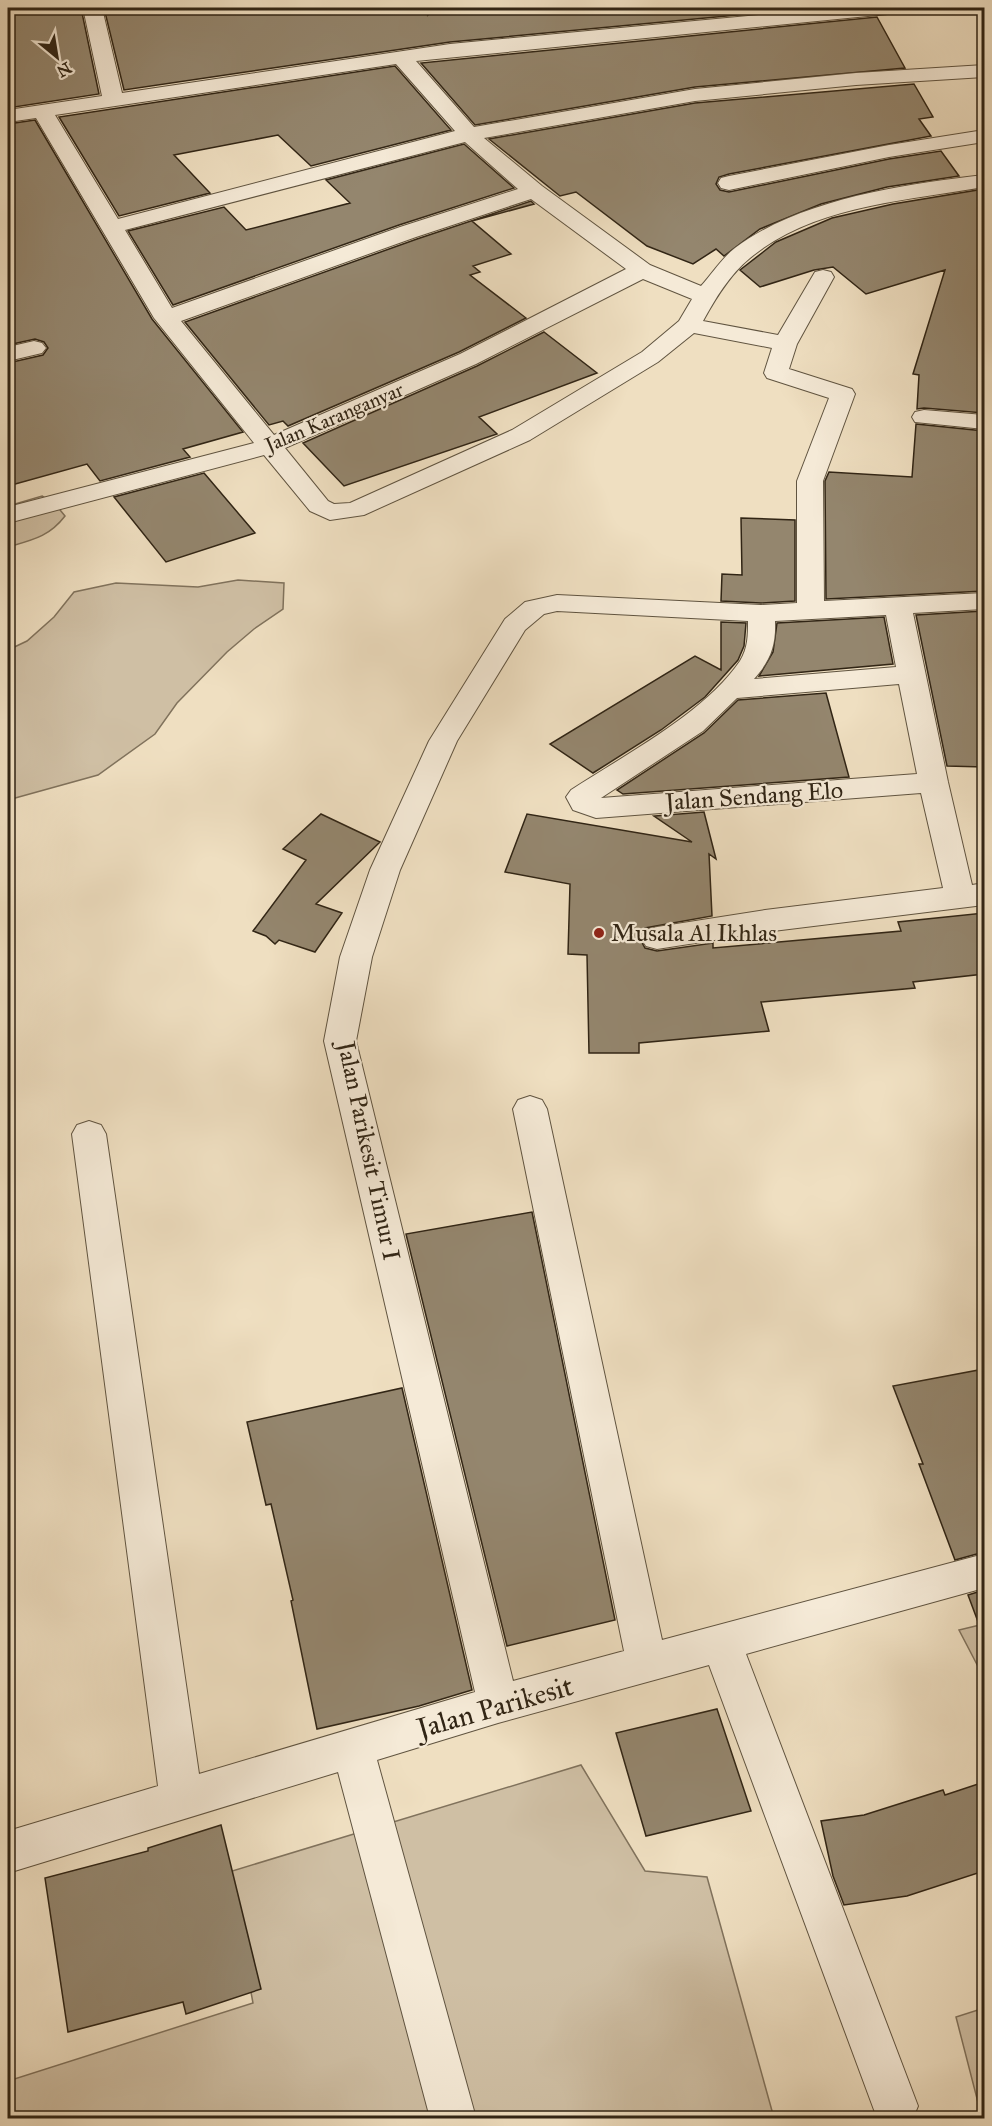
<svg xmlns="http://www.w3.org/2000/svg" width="992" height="2126" font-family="'IM FELL Great Primer',serif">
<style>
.green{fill:#cfbfa4;stroke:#80725c;stroke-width:1.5}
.building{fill:#94866e;stroke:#312515;stroke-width:1.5}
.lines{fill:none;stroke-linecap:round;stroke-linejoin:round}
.minor-casing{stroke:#605440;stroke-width:2}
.path{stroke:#312515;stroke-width:2;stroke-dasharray:1 2;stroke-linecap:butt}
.minor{fill:#f5ead7;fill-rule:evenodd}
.poi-dot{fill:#8f2418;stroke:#f5ead7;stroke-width:2}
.labels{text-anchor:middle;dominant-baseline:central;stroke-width:4.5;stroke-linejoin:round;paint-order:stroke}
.far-street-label{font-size:20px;fill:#312515;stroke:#f5ead7}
.street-label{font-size:24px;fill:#312515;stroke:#f5ead7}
.poi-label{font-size:24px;fill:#312515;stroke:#f5ead7;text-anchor:start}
.near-street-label{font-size:28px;fill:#312515;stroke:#f5ead7}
</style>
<rect width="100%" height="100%" fill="#efdfc1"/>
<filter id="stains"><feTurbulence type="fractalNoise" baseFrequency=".00333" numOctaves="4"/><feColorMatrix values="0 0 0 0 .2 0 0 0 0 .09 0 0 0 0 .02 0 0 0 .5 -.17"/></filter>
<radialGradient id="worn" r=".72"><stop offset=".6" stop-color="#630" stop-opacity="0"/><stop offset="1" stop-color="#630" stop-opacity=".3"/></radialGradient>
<path class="green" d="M 42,496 L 56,505 L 65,516 C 49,537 32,540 8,547 L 8,506 Z
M 238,580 L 284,583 L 283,609 L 254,629 L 227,652 L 177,703 L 155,734 L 98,775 L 8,800 L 8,650 L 27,641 L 54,617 L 74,592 L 116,583 L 198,587 Z
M 984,1624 L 984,1678 L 959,1630 Z
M 581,1765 L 645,1871 L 707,1877 L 774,2118 L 8,2118 L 8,2081 L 253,2003 L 229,1872 Z
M 984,2008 L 984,2118 L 982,2118 L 956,2017 Z"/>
<path class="building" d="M 8,8 L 81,8 L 99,94 L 8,108 Z
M 104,8 L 813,8 L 450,42 L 124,90 Z
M 877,17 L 905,68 L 695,87 L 475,125 L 421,63 Z
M 395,66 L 451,130 L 311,166 L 278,135 L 174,155 L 210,193 L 119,216 L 59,117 Z
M 914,84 L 933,117 L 919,119 L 931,136 L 729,174 L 719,177 L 716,184 L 720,190 L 729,192 L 889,159 L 941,151 L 959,176 L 887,187 L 821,204 L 760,229 L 724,256 L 716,249 L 693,264 L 647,246 L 576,192 L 560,196 L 489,139 L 695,103 Z
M 35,120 L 152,319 L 243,432 L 183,449 L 190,457 L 100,481 L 87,464 L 8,486 L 8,363 L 43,355 L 48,348 L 44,342 L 35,339 L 8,345 L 8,124 Z
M 464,144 L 514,188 L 399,225 L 173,305 L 128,231 L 224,207 L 246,230 L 350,203 L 326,180 Z
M 984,189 L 984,413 L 924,408 L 917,409 L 919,375 L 913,374 L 945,270 L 866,294 L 833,267 L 814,270 L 760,287 L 740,270 L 776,242 L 832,218 L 893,204 Z
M 531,201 L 534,204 L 472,221 L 511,254 L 473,266 L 480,272 L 470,275 L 526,318 L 459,352 L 288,426 L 283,421 L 269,425 L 185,322 L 417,239 Z
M 544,332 L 597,373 L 479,417 L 497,434 L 344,486 L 303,443 L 477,366 Z
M 916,424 L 984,431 L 984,591 L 826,599 L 825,481 L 829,472 L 912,477 Z
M 204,473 L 255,533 L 166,562 L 114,497 Z
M 741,518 L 795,520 L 795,601 L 761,603 L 721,601 L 722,574 L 742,575 Z
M 984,611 L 984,767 L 947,766 L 916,615 Z
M 884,617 L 893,664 L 759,676 L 773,652 L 777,623 Z
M 721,622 L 746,623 L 744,646 L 738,660 L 705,697 L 661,730 L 593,773 L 550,744 L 695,656 L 721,670 Z
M 826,693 L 849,777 L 623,794 L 617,790 L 704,733 L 738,700 Z
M 704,812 L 716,859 L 709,854 L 712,916 L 645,928 L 639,937 L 645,948 L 657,951 L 713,943 L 713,948 L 901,931 L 898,922 L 984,913 L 984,974 L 913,982 L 915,988 L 761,1002 L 769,1031 L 639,1043 L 639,1053 L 589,1053 L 587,955 L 568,954 L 570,884 L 505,872 L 527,814 L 692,842 L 654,816 Z
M 321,814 L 380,842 L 316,904 L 342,913 L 315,952 L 279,940 L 275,944 L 266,936 L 253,931 L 306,860 L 283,849 Z
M 532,1212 L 615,1620 L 507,1646 L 406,1234 Z
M 984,1369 L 984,1552 L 955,1560 L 919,1464 L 923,1464 L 893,1386 Z
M 402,1388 L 472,1690 L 419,1706 L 317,1729 L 291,1601 L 293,1600 L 271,1504 L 266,1505 L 247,1422 Z
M 984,1590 L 984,1626 L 980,1627 L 968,1595 Z
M 717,1709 L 751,1811 L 646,1836 L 616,1733 Z
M 984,1782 L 984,1871 L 907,1896 L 844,1905 L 833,1876 L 821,1821 L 864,1815 L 943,1790 L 945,1795 Z
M 221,1825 L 261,1989 L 186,2014 L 183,2002 L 68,2032 L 45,1878 L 148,1851 L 148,1848 Z"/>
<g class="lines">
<g class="minor-casing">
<path id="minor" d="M 83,8 L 102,8 L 122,93 L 450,44 L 832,8 L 898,8 L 895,12 L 888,14 L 416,61 L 474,127 L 695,89 L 856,73 L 984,65 L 984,77 L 856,85 L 695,101 L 484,138 L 542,186 L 650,265 L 701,286 C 712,274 722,258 735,248 C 800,199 905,184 984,175 L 984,187 C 906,201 814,205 750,258 C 730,274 715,299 703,321 L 778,335 L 815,272 L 823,270 L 831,272 L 834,277 L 797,344 L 789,369 L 852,389 L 855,394 L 823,481 L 824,601 L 984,593 L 984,609 L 913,613 L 948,782 L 972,885 L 984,883 L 984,905 L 765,932 L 657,949 L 646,946 L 641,938 L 646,930 L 657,927 L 765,910 L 943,888 L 921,793 L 596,818 L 573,810 L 566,797 L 571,790 C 623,756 705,713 740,661 C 748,648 748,635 748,621 L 557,611 L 544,614 L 525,630 L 457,741 L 400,870 L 372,957 L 356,1041 L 513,1681 L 624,1651 L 513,1109 L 518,1100 L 530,1096 L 542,1100 L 547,1109 L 662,1640 L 984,1554 L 984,1588 L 746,1654 L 918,2106 L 913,2118 L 877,2118 L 709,1665 L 498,1723 L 377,1760 L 476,2118 L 430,2118 L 338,1772 L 8,1873 L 8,1831 L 158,1786 L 72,1134 L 77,1125 L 89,1121 L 101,1125 L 106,1134 L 199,1774 L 475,1692 L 324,1041 L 340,957 L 370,870 L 429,741 L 505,619 L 525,602 L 557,595 L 761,605 L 797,603 L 797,481 L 829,398 L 767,378 L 764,373 L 772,348 L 694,333 L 658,362 L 530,440 L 364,515 L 330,520 L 310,511 L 264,455 L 8,523 L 8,507 L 254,443 L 154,318 L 36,118 L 8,122 L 8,110 L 102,96 ZM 396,64 L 455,131 L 118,219 L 55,115 ZM 465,142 L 518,189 L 400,227 L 172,308 L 125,230 ZM 531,199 L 626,269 L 460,354 L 274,435 L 181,321 L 416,237 ZM 643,279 L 692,299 L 679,321 L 642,352 L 512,430 L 350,503 L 334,504 L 328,501 L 285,448 L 476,364 ZM 886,615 L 896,667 L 754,679 C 771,660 776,645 775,621 ZM 899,684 L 917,774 L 601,798 L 703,731 L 737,698 Z
M 984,130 L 984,142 L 889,157 L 729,190 L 721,188 L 718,183 L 721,178 L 729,176 L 889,145 Z
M 34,341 L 42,343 L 46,348 L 42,353 L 8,361 L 8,347 Z
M 924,410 L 984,415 L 984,429 L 915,422 L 912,417 L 915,412 Z"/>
</g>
<path class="path" d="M 422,8 L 428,16"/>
<use href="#minor" class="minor"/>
</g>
<circle class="poi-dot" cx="599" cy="933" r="6"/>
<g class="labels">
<g class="far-street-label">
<text transform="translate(334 417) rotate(-23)">Jalan Karanganyar</text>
</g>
<g class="street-label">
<text transform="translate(754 796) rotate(-4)">Jalan Sendang Elo</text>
<text transform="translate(369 1151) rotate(78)">Jalan Parikesit Timur I</text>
</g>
<g class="poi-label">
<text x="611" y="933">Musala Al Ikhlas</text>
</g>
<g class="near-street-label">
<text transform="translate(495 1707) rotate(-16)">Jalan Parikesit</text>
</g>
</g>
<rect width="992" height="2126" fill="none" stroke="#efdfc1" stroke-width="30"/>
<rect x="9" y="9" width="974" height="2108" fill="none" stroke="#312515" stroke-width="3"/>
<rect x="15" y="15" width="962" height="2096" fill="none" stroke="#312515" stroke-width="1.5"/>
<g transform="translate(57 57) rotate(150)" stroke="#f5ead7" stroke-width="4.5" paint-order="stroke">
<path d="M0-4.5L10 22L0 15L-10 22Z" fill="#312515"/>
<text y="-9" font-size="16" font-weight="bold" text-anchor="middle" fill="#312515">N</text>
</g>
<rect width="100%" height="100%" filter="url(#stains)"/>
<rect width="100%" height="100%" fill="url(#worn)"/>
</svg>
